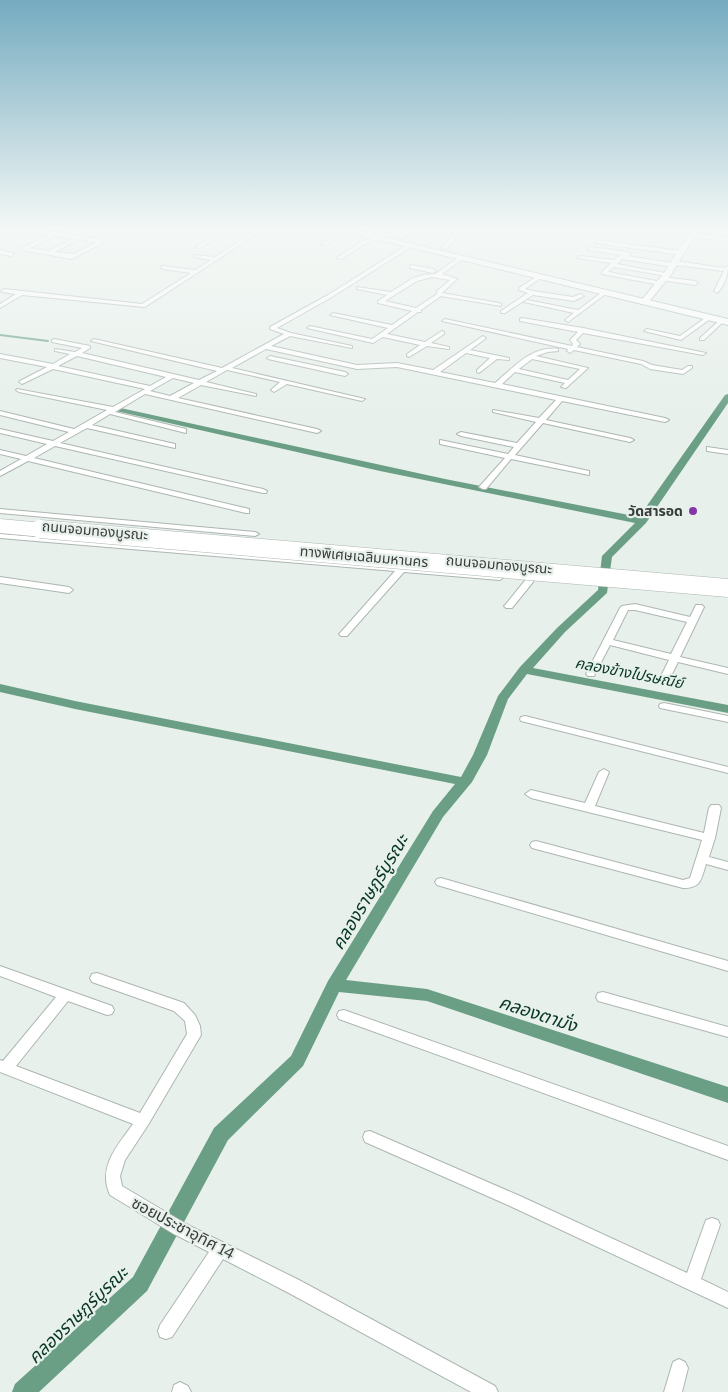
<svg xmlns="http://www.w3.org/2000/svg" width="728" height="1392" font-family="Bitter,'Noto Sans Thai',serif">
<style>
.lines{fill:none;stroke-linecap:round;stroke-linejoin:round}
.stream{stroke:#6a9e85;stroke-width:2}
.canal{fill:#6a9e85;fill-rule:evenodd}
.street-casing{stroke:#adb6b1;stroke-width:2}
.secondary-casing{stroke:#adb6b1;stroke-width:2}
.primary-casing{stroke:#adb6b1;stroke-width:2}
.street{fill:#fff;fill-rule:evenodd}
.secondary{fill:#fff;fill-rule:evenodd}
.primary{fill:#fff;fill-rule:evenodd}
.highway-bridge-far1-casing{stroke:#adb6b1;stroke-width:15;stroke-linecap:butt}
.highway-bridge-casing{stroke:#adb6b1;stroke-width:19;stroke-linecap:butt}
.highway-bridge-far1{stroke:#fff;stroke-width:14}
.highway-bridge{stroke:#fff;stroke-width:18}
.poi-dot{fill:#8437a7;stroke:#e7f0eb;stroke-width:2}
.labels{text-anchor:middle;dominant-baseline:central;stroke-width:4.5;stroke-linejoin:round;paint-order:stroke}
.poi-label{font-size:14px;font-weight:bold;fill:#383c3a;stroke:#e7f0eb;text-anchor:end}
.street-label{font-size:14px;fill:#383c3a;stroke:#e7f0eb}
.water-label{font-size:15px;font-style:italic;fill:#073624;stroke:#e7f0eb}
.near-street-label{font-size:16px;fill:#383c3a;stroke:#e7f0eb}
.near-water-label{font-size:18px;font-style:italic;fill:#073624;stroke:#e7f0eb}
</style>
<rect width="100%" height="100%" fill="#e7f0eb"/>
<g class="lines">
<path class="stream" d="M 0,335 L 48,341"/>
<path class="canal" d="M 728,394 L 728,403 L 646,523 L 612,557 L 607,593 L 565,632 L 533,668 L 728,705 L 728,713 L 527,674 L 508,699 L 487,755 L 472,782 L 443,817 L 346,980 L 427,989 L 728,1087 L 728,1103 L 427,1001 L 339,992 L 303,1066 L 228,1140 L 147,1291 L 39,1392 L 12,1392 L 15,1384 L 133,1277 L 214,1128 L 291,1056 L 328,981 L 433,811 L 455,784 L 75,709 L 0,692 L 0,684 L 75,701 L 461,777 L 473,755 L 498,696 L 520,667 L 557,628 L 598,590 L 602,556 L 635,523 L 380,471 L 116,411 L 116,407 L 445,479 L 639,517 L 725,395 Z"/>
<g class="street-casing">
<path id="street" d="M 10,228 C 40,228 70,235 100,239 L 104,242 L 72,259 L 22,250 L 22,248 L 48,235 ZM 54,236 L 73,239 L 48,251 L 30,248 ZM 79,239 L 97,242 L 73,254 L 55,252 Z
M 76,228 L 82,228 L 76,231 L 74,230 Z
M 115,228 L 121,228 L 109,235 L 104,234 Z
M 137,228 L 144,228 L 127,237 L 122,236 Z
M 227,228 L 233,228 L 200,248 L 195,247 Z
M 260,228 L 266,228 L 145,307 L 22,295 L 0,308 L 0,304 L 16,294 L 2,292 L 1,291 L 4,289 L 142,304 L 191,273 L 163,269 L 161,268 L 161,266 L 195,270 L 211,260 L 194,257 L 194,255 L 215,257 Z
M 409,228 L 415,228 L 400,239 L 396,239 L 396,237 Z
M 459,228 L 464,228 L 446,249 L 442,249 L 442,247 Z
M 343,230 L 347,231 L 326,245 L 321,244 Z
M 692,234 L 728,237 L 728,241 L 690,237 Z
M 377,236 L 379,239 L 363,245 L 342,259 L 337,258 L 359,243 Z
M 597,240 L 681,251 L 684,253 L 681,255 L 595,243 Z
M 409,244 L 411,247 L 332,297 L 277,328 L 291,333 L 352,346 L 352,348 L 290,336 L 271,346 L 357,365 L 397,363 L 433,370 L 483,336 L 486,338 L 485,339 L 470,350 L 509,358 L 509,360 L 497,359 L 479,373 L 477,372 L 477,370 L 490,358 L 466,353 L 440,372 L 495,383 C 513,368 532,345 558,349 L 558,351 L 548,352 L 536,356 L 588,368 L 566,388 L 561,387 L 565,383 L 515,372 L 502,384 L 665,418 L 669,420 L 665,422 L 562,401 L 546,420 L 630,438 L 634,440 L 630,442 L 543,423 L 515,455 L 589,471 L 589,475 L 511,459 L 486,489 L 483,489 L 479,487 L 505,458 L 440,444 L 440,440 L 508,454 L 514,447 L 461,436 L 457,434 L 461,432 L 517,443 L 536,422 L 493,412 L 493,410 L 539,418 L 556,400 L 397,367 L 357,369 L 266,349 L 232,368 L 365,399 L 362,401 L 287,384 L 274,392 L 271,390 L 280,382 L 227,370 L 206,382 L 256,394 L 256,396 L 201,385 L 178,398 L 317,429 L 321,431 L 317,433 L 145,394 L 115,412 L 186,429 L 186,433 L 110,414 L 92,425 L 175,444 L 175,448 L 87,428 L 60,443 L 263,489 L 267,491 L 266,493 L 263,493 L 55,446 L 34,458 L 249,509 L 249,513 L 246,513 L 28,461 L 0,476 L 0,471 L 21,459 L 0,454 L 0,450 L 26,456 L 47,444 L 0,433 L 0,429 L 53,441 L 69,432 L 0,415 L 0,411 L 74,429 L 107,410 L 19,392 L 16,390 L 17,389 L 113,407 L 145,389 L 53,369 L 22,384 L 19,382 L 20,381 L 47,367 L 0,358 L 0,354 L 53,364 L 70,354 L 55,351 L 55,349 L 75,352 L 82,348 L 52,342 L 52,340 L 54,339 L 90,346 L 90,348 L 82,353 L 199,380 L 217,371 L 91,341 L 94,339 L 222,368 L 284,334 L 270,329 L 270,327 L 328,295 ZM 77,356 L 166,377 L 150,386 L 58,366 ZM 532,359 L 580,369 L 568,380 L 519,369 ZM 173,378 L 194,383 L 170,396 L 150,391 Z
M 590,247 L 628,252 L 631,254 L 628,256 L 588,250 Z
M 0,250 L 13,253 L 14,254 L 11,256 L 0,254 Z
M 621,255 L 673,263 L 675,261 L 725,268 L 728,266 C 728,275 724,287 717,293 L 714,291 L 724,271 L 675,265 L 673,267 L 622,259 L 617,264 L 670,274 L 667,276 L 614,267 L 608,272 L 662,282 L 663,283 L 660,285 L 602,274 L 602,272 L 611,263 L 577,258 L 580,256 L 614,260 Z
M 461,256 L 464,258 L 463,259 L 442,274 L 457,279 L 442,293 L 499,303 L 501,304 L 501,306 L 441,296 L 421,310 L 421,312 L 418,312 L 387,334 L 425,342 L 442,331 L 444,332 L 444,334 L 431,343 L 449,347 L 449,349 L 427,346 L 409,357 L 407,356 L 407,354 L 420,345 L 383,337 L 373,343 L 307,328 L 310,326 L 372,339 L 388,328 L 330,315 L 333,313 L 392,325 L 412,311 L 378,303 L 378,301 L 387,295 L 357,289 L 357,287 L 391,292 L 413,278 L 423,275 L 435,274 ZM 432,277 L 450,280 L 437,291 L 437,294 L 416,308 L 385,301 L 417,281 Z
M 412,265 L 433,269 L 436,271 L 433,273 L 410,268 L 410,266 Z
M 539,275 L 542,277 L 541,278 L 525,289 L 533,291 L 573,297 L 581,294 L 584,296 L 574,301 L 533,295 L 505,313 L 501,313 L 501,311 L 528,293 L 519,290 L 519,288 Z
M 663,277 L 695,281 L 698,283 L 695,285 L 661,280 L 661,278 Z
M 605,290 L 608,292 L 607,293 L 568,322 L 565,320 L 574,313 L 524,302 L 527,300 L 578,310 Z
M 708,316 L 713,317 L 681,340 L 644,331 L 647,329 L 680,336 Z
M 522,318 L 583,328 L 706,353 L 703,355 L 583,333 L 576,340 L 580,344 L 577,347 L 643,361 L 652,365 L 682,370 L 688,366 L 692,366 L 692,368 L 683,374 L 650,369 L 641,364 L 574,350 L 570,353 L 567,351 L 568,349 L 442,321 L 445,319 L 572,346 L 573,344 L 570,340 L 578,332 L 520,321 L 520,319 Z
M 722,318 L 724,319 L 724,321 L 704,340 L 700,340 L 700,338 Z
M 270,356 L 345,372 L 348,374 L 345,376 L 268,359 L 267,358 Z
M 707,447 L 728,450 L 728,454 L 707,451 Z
M 0,509 L 255,532 L 259,534 L 255,536 L 0,513 Z
M 0,534 L 500,574 L 504,577 L 500,580 L 404,572 L 347,636 L 341,636 L 339,634 L 341,632 L 395,571 L 0,538 Z
M 0,577 L 69,587 L 73,590 L 69,593 L 0,583 Z
M 530,577 L 533,578 L 534,580 L 533,582 L 512,608 L 506,608 L 504,606 L 506,604 L 527,578 Z
M 635,604 L 690,617 L 696,605 L 702,605 L 704,607 L 680,657 L 728,668 L 728,674 L 678,662 L 668,682 L 663,685 L 658,682 L 669,660 L 610,645 L 594,676 L 588,676 L 586,674 L 620,608 L 622,606 ZM 628,610 L 635,610 L 687,622 L 671,654 L 613,640 Z
M 664,703 L 728,716 L 728,722 L 660,708 L 659,706 L 660,704 Z
M 525,716 L 728,767 L 728,773 L 521,721 L 520,719 L 521,717 Z
M 604,769 L 609,772 L 595,806 L 704,833 L 709,808 L 711,805 L 719,805 L 721,808 L 715,838 L 709,857 L 728,862 L 728,870 L 706,864 C 701,880 701,888 683,888 L 532,848 L 530,845 L 532,842 L 536,841 L 683,880 L 690,878 L 702,840 L 531,798 L 525,794 L 531,790 L 585,803 L 599,772 Z
M 441,878 L 728,961 L 728,971 L 437,885 L 435,882 L 437,879 Z
M 0,966 L 112,1006 L 114,1010 L 112,1014 L 107,1015 L 68,1001 L 16,1066 L 140,1113 L 187,1034 L 185,1021 L 174,1011 L 92,982 L 90,978 L 92,974 L 97,973 L 184,1003 L 195,1015 L 200,1026 L 201,1035 L 148,1125 L 125,1160 L 120,1176 L 122,1186 L 186,1224 L 299,1280 L 495,1386 L 498,1392 L 471,1392 L 287,1292 L 223,1259 L 172,1337 L 166,1339 L 160,1337 L 158,1331 L 160,1325 L 209,1252 L 174,1234 L 110,1195 C 97,1167 118,1145 133,1124 L 0,1072 L 0,1060 L 3,1061 L 56,997 L 0,976 Z
M 603,992 L 728,1027 L 728,1037 L 598,1001 L 596,997 L 598,993 Z
M 344,1010 L 728,1146 L 728,1160 L 339,1019 L 337,1015 L 339,1011 Z
M 370,1131 L 520,1196 L 687,1273 L 706,1220 L 712,1218 L 718,1220 L 720,1225 L 701,1279 L 728,1292 L 728,1308 L 510,1206 L 365,1142 L 363,1137 L 365,1132 Z
M 679,1359 L 685,1362 L 688,1368 L 682,1392 L 664,1392 L 673,1362 Z
M 180,1382 L 188,1386 L 191,1392 L 172,1392 L 174,1385 Z"/>
</g>
<g class="secondary-casing">
<path id="secondary" d="M 692,228 L 700,228 L 670,276 L 647,304 L 641,304 L 640,302 L 664,273 Z"/>
</g>
<g class="primary-casing">
<path id="primary" d="M 331,228 L 346,228 L 728,319 L 728,325 Z"/>
</g>
<use href="#street" class="street"/>
<use href="#secondary" class="secondary"/>
<use href="#primary" class="primary"/>
<g class="highway-bridge-far1-casing">
<path id="highway-bridge-far1" d="M 0,526 L 54,531"/>
</g>
<g class="highway-bridge-casing">
<path id="highway-bridge" d="M 40,529 L 728,588"/>
</g>
<use href="#highway-bridge-far1" class="highway-bridge-far1"/>
<use href="#highway-bridge" class="highway-bridge"/>
</g>
<linearGradient id="sky" x2="0" y2="1"><stop stop-color="#75abc0"/><stop offset="0.54" stop-color="#f4f8f6"/><stop offset="1" stop-color="#f4f8f6" stop-opacity="0"/></linearGradient>
<rect width="728" height="423" fill="url(#sky)"/>
<circle class="poi-dot" cx="693" cy="511" r="5"/>
<g class="labels">
<g class="poi-label">
<text x="683" y="511">วัดสารอด</text>
</g>
<g class="street-label">
<text transform="translate(95 531) rotate(5)">ถนนจอมทองบูรณะ</text>
<text transform="translate(364 557) rotate(5)">ทางพิเศษเฉลิมมหานคร</text>
<text transform="translate(499 565) rotate(5)">ถนนจอมทองบูรณะ</text>
</g>
<g class="water-label">
<text transform="translate(629 673) rotate(11)">คลองข้างไปรษณีย์</text>
</g>
<g class="near-street-label">
<text transform="translate(183 1228) rotate(28)">ซอยประชาอุทิศ 14</text>
</g>
<g class="near-water-label">
<text transform="translate(370 892) rotate(-59)">คลองราษฎร์บูรณะ</text>
<text transform="translate(538 1014) rotate(18)">คลองตามั่ง</text>
<text transform="translate(78 1315) rotate(-44)">คลองราษฎร์บูรณะ</text>
</g>
</g>
</svg>
